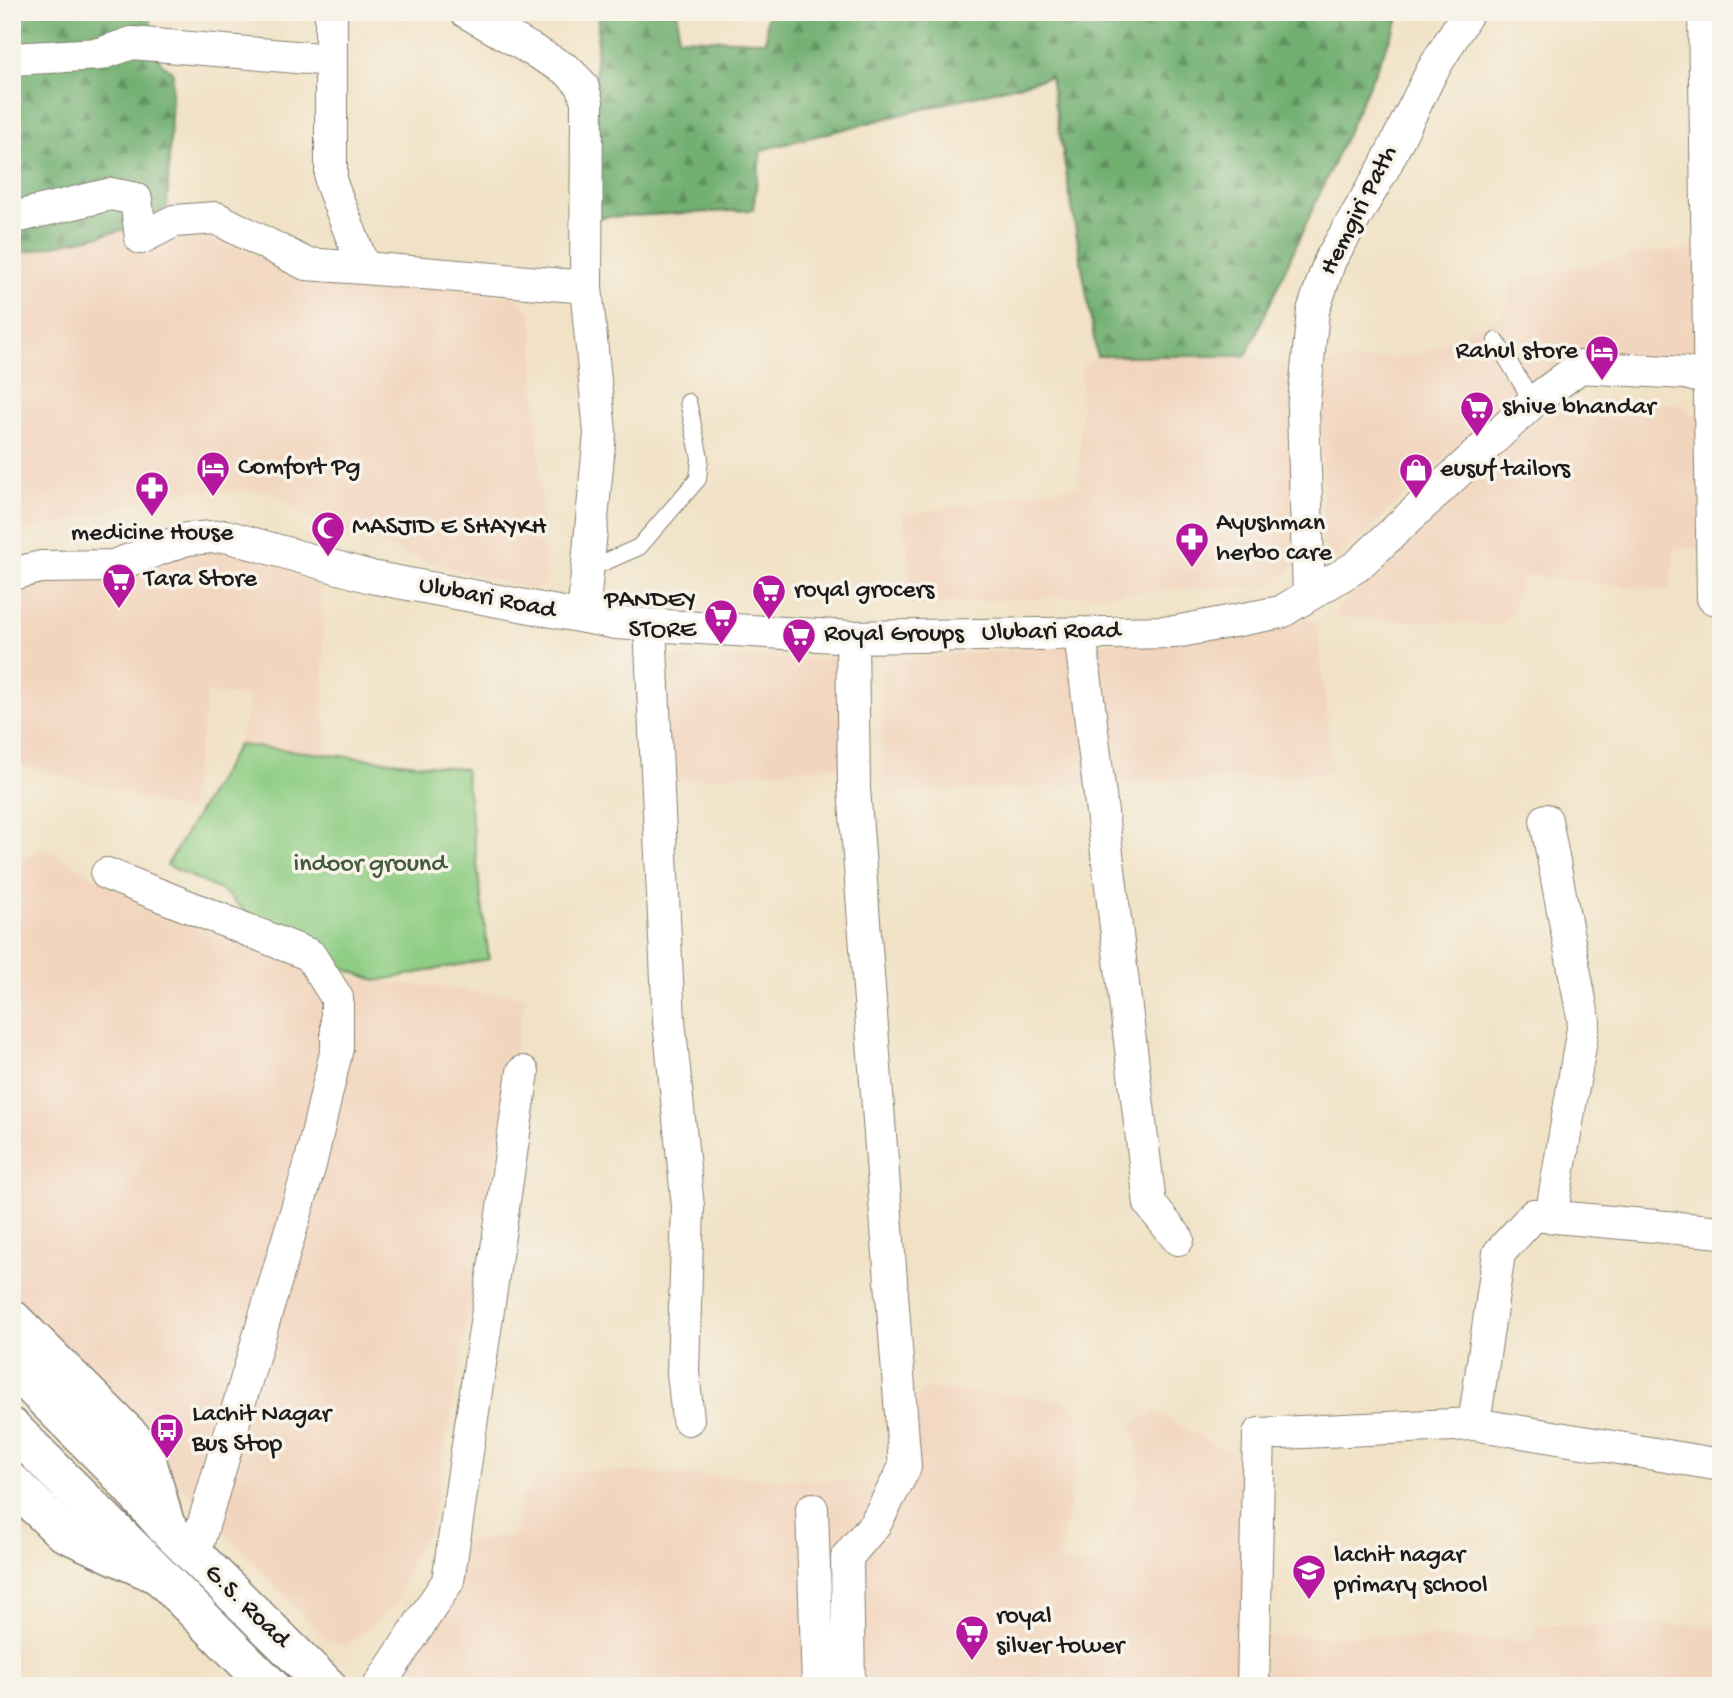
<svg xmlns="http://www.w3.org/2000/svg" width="1733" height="1698" font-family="'Gochi Hand',sans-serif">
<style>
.built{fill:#f2d5be}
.forest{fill:url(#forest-firs);stroke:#476647;stroke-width:2}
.park{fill:#8ecd84;stroke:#557450;stroke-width:2}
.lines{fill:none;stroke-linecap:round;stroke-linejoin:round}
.lane-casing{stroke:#867f71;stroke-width:18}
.street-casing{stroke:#867f71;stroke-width:34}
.secondary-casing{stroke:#867f71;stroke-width:41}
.primary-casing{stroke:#867f71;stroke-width:41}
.lane{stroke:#fff;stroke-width:16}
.street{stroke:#fff;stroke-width:32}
.secondary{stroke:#fff;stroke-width:38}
.primary{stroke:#fff;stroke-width:38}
.labels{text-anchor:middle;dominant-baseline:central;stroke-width:7;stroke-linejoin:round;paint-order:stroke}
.street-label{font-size:26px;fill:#1c1c1c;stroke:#f7f3e8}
.poi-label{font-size:26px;fill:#1c1c1c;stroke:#f7f3e8;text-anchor:start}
.park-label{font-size:26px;fill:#445a40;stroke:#f7f3e8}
</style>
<defs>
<pattern id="forest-firs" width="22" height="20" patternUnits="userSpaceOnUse" patternTransform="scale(1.75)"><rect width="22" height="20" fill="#72b072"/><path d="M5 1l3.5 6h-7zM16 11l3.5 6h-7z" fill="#5d8e5d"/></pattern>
</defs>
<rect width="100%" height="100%" fill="#f7f3e8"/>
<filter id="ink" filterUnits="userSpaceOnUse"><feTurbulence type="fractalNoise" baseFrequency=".0143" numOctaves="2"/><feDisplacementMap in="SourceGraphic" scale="14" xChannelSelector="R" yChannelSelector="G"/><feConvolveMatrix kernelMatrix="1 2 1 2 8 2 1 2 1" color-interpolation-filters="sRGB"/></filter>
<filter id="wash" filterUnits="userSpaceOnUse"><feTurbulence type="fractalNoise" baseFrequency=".00686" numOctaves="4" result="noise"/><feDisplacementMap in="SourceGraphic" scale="28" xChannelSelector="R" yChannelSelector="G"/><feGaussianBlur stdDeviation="1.57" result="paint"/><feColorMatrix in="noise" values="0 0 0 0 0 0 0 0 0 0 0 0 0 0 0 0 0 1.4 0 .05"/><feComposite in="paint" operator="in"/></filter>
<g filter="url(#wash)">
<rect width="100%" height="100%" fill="#f1e2c6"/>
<path class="built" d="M 141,226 L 242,250 L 280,267 L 516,297 L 532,313 L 546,584 L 534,590 L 429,562 L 304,516 L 270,491 L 189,490 L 12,535 L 12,255 Z
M 1697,248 L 1705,357 L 1544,374 L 1468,436 L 1367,532 L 1333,560 L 1325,557 L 1319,364 L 1417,355 L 1503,315 L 1513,282 L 1637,253 Z
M 1097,356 L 1246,356 L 1287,365 L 1302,541 L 1298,564 L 1270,585 L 911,605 L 904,515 L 1079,485 L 1082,367 Z
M 1606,400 L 1684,404 L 1693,414 L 1721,423 L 1721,551 L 1675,547 L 1669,592 L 1523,575 L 1511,614 L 1499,625 L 1334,617 L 1341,604 L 1529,427 L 1565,403 Z
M 187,539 L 283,566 L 322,588 L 326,755 L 259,757 L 238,745 L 250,696 L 208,693 L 188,812 L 12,761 L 12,596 L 113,566 Z
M 1304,619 L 1317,621 L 1333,773 L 884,794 L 880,675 L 892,659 L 1229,634 Z
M 646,657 L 839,659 L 843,771 L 837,765 L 644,784 Z
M 45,848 L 143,905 L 325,976 L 525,996 L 432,1522 L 409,1568 L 396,1604 L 347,1645 L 327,1641 L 12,1306 L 12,870 L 28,855 Z
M 924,1388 L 1059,1400 L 1078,1411 L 1079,1453 L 1059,1562 L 1097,1566 L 1124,1518 L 1140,1482 L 1139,1456 L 1132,1424 L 1156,1412 L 1251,1465 L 1258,1637 L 1358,1636 L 1531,1641 L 1538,1625 L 1721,1625 L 1721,1686 L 386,1686 L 470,1541 L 514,1536 L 521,1499 L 541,1474 L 585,1471 L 890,1482 L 913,1474 L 917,1403 Z"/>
<path class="forest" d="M 12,12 L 148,12 L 160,62 L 173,72 L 167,207 L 141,226 L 12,255 Z
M 599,12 L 678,12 L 678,38 L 766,41 L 767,12 L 1402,12 L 1246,356 L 1097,356 L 1050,77 L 761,150 L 753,210 L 587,218 Z"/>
<path class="park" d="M 238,745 L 465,769 L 489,959 L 377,981 L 282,945 L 224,892 L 167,865 Z"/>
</g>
<g filter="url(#ink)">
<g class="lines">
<g class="lane-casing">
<path id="lane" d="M 1496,341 L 1533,402
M 589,569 L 639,547 L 698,479 L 700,458 L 688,402"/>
</g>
<g class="street-casing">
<path id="street" d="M 331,12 L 331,183 L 364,268 L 586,287
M 466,12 L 567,70 L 582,85 L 587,102 L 586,287 L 600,433 L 583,617
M 1704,12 L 1713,598
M 12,59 L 100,54 L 132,43 L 331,60
M 12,218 L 111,194 L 136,199 L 141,238 L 174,221 L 216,218 L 306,264 L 364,268
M 12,574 L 41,567 L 113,566 L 187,539 L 226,536 L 371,577 L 616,623 L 852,637 L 1175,632 L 1281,612 L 1357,566 L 1533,402 L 1580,367 L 1685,373 L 1721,382
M 1309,594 L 1303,411 L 1313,311 L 1330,260 L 1384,168 L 1432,71 L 1468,12
M 650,625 L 669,1021 L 688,1207 L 683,1372 L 688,1419
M 1080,633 L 1150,1204 L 1178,1239
M 1546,820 L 1584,1022 L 1551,1217
M 107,874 L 310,955 L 337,998 L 337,1048 L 310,1165 L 194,1556
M 1474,1424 L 1721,1465
M 812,1509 L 818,1686
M 379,1686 L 448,1581 L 523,1072
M 849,1686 L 847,1557 L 875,1524 L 905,1467 L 854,788 L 852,637
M 1253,1686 L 1259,1434 L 1474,1424 L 1499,1253 L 1534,1215 L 1721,1232"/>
</g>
<g class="secondary-casing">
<path id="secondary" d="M 12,1319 L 144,1450 L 166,1527
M 12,1483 L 62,1531 L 156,1574"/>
</g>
<g class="primary-casing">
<path id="primary" d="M 12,1366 L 112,1466 L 166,1527 L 327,1686
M 12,1428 L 270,1686"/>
</g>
<use href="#lane" class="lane"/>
<use href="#street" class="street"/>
<use href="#secondary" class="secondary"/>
<use href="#primary" class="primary"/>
</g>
</g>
<defs>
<g id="hotel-pin" transform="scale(1.75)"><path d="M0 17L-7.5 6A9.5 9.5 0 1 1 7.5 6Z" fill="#b5179e" stroke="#f7f3e8"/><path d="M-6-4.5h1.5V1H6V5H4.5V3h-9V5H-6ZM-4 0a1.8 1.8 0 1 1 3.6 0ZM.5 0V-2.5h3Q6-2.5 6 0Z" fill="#fff"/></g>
<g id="supermarket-pin" transform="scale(1.75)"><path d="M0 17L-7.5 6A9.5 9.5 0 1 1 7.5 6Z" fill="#b5179e" stroke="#f7f3e8"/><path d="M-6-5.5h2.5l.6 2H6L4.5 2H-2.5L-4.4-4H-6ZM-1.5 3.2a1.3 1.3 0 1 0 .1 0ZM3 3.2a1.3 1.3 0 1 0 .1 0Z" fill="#fff"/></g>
<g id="shop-pin" transform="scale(1.75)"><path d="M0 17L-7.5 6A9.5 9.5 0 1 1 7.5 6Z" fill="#b5179e" stroke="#f7f3e8"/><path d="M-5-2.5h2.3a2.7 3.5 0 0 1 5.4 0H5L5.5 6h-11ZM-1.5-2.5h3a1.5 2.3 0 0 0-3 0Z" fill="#fff"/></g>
<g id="pharmacy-pin" transform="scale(1.75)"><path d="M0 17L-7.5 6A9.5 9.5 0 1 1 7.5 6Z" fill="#b5179e" stroke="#f7f3e8"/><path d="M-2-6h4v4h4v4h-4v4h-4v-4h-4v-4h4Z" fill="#fff"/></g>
<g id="mosque-pin" transform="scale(1.75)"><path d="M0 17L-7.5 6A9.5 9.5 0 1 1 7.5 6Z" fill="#b5179e" stroke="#f7f3e8"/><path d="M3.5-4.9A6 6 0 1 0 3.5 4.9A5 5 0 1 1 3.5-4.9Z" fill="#fff"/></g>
<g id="bus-pin" transform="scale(1.75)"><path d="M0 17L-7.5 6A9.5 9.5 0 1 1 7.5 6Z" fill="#b5179e" stroke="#f7f3e8"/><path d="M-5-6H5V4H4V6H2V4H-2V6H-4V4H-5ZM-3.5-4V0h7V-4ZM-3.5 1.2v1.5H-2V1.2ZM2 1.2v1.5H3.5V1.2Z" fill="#fff"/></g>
<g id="school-pin" transform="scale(1.75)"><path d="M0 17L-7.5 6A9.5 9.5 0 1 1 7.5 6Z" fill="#b5179e" stroke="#f7f3e8"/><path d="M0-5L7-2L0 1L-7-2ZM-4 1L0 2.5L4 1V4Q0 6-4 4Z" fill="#fff"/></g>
</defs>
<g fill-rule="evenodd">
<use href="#hotel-pin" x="1602" y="352"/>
<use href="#supermarket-pin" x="1477" y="408"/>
<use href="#hotel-pin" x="213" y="468"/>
<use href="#shop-pin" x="1416" y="470"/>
<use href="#pharmacy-pin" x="152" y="488"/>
<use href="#mosque-pin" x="328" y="528"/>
<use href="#pharmacy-pin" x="1192" y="539"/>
<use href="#supermarket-pin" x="119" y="580"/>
<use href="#supermarket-pin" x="769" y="591"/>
<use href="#supermarket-pin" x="721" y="616"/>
<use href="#supermarket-pin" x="799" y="635"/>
<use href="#bus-pin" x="167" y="1430"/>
<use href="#school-pin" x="1309" y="1571"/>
<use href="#supermarket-pin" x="972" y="1632"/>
</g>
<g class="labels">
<g class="street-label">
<text transform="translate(1360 211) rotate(-63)">Hemgiri Path</text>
<text transform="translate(487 599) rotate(11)">Ulubari Road</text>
<text transform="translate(1051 633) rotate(-1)">Ulubari Road</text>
<text transform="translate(246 1607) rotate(44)">G.S. Road</text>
</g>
<g class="poi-label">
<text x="1578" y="352" text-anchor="end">Rahul store</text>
<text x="1502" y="408">shive bhandar</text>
<text x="238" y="468">Comfort Pg</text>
<text x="1440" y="470">eusuf tailors</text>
<text x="1216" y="524">Ayushman<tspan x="1216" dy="30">herbo care</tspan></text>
<text x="352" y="528">MASJID E SHAYKH</text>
<text x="152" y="534" text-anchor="middle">medicine House</text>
<text x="144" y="580">Tara Store</text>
<text x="794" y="591">royal grocers</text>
<text x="696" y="601" text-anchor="end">PANDEY<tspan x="696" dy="30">STORE</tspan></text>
<text x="824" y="635">Royal Groups</text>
<text x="192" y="1415">Lachit Nagar<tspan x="192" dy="30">Bus Stop</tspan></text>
<text x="1334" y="1556">lachit nagar<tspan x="1334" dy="30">primary school</tspan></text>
<text x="996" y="1617">royal<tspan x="996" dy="30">silver tower</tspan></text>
</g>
<g class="park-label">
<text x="370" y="865">indoor ground</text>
</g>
</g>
<rect width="1733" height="1698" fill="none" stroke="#f7f3e8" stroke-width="42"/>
</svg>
